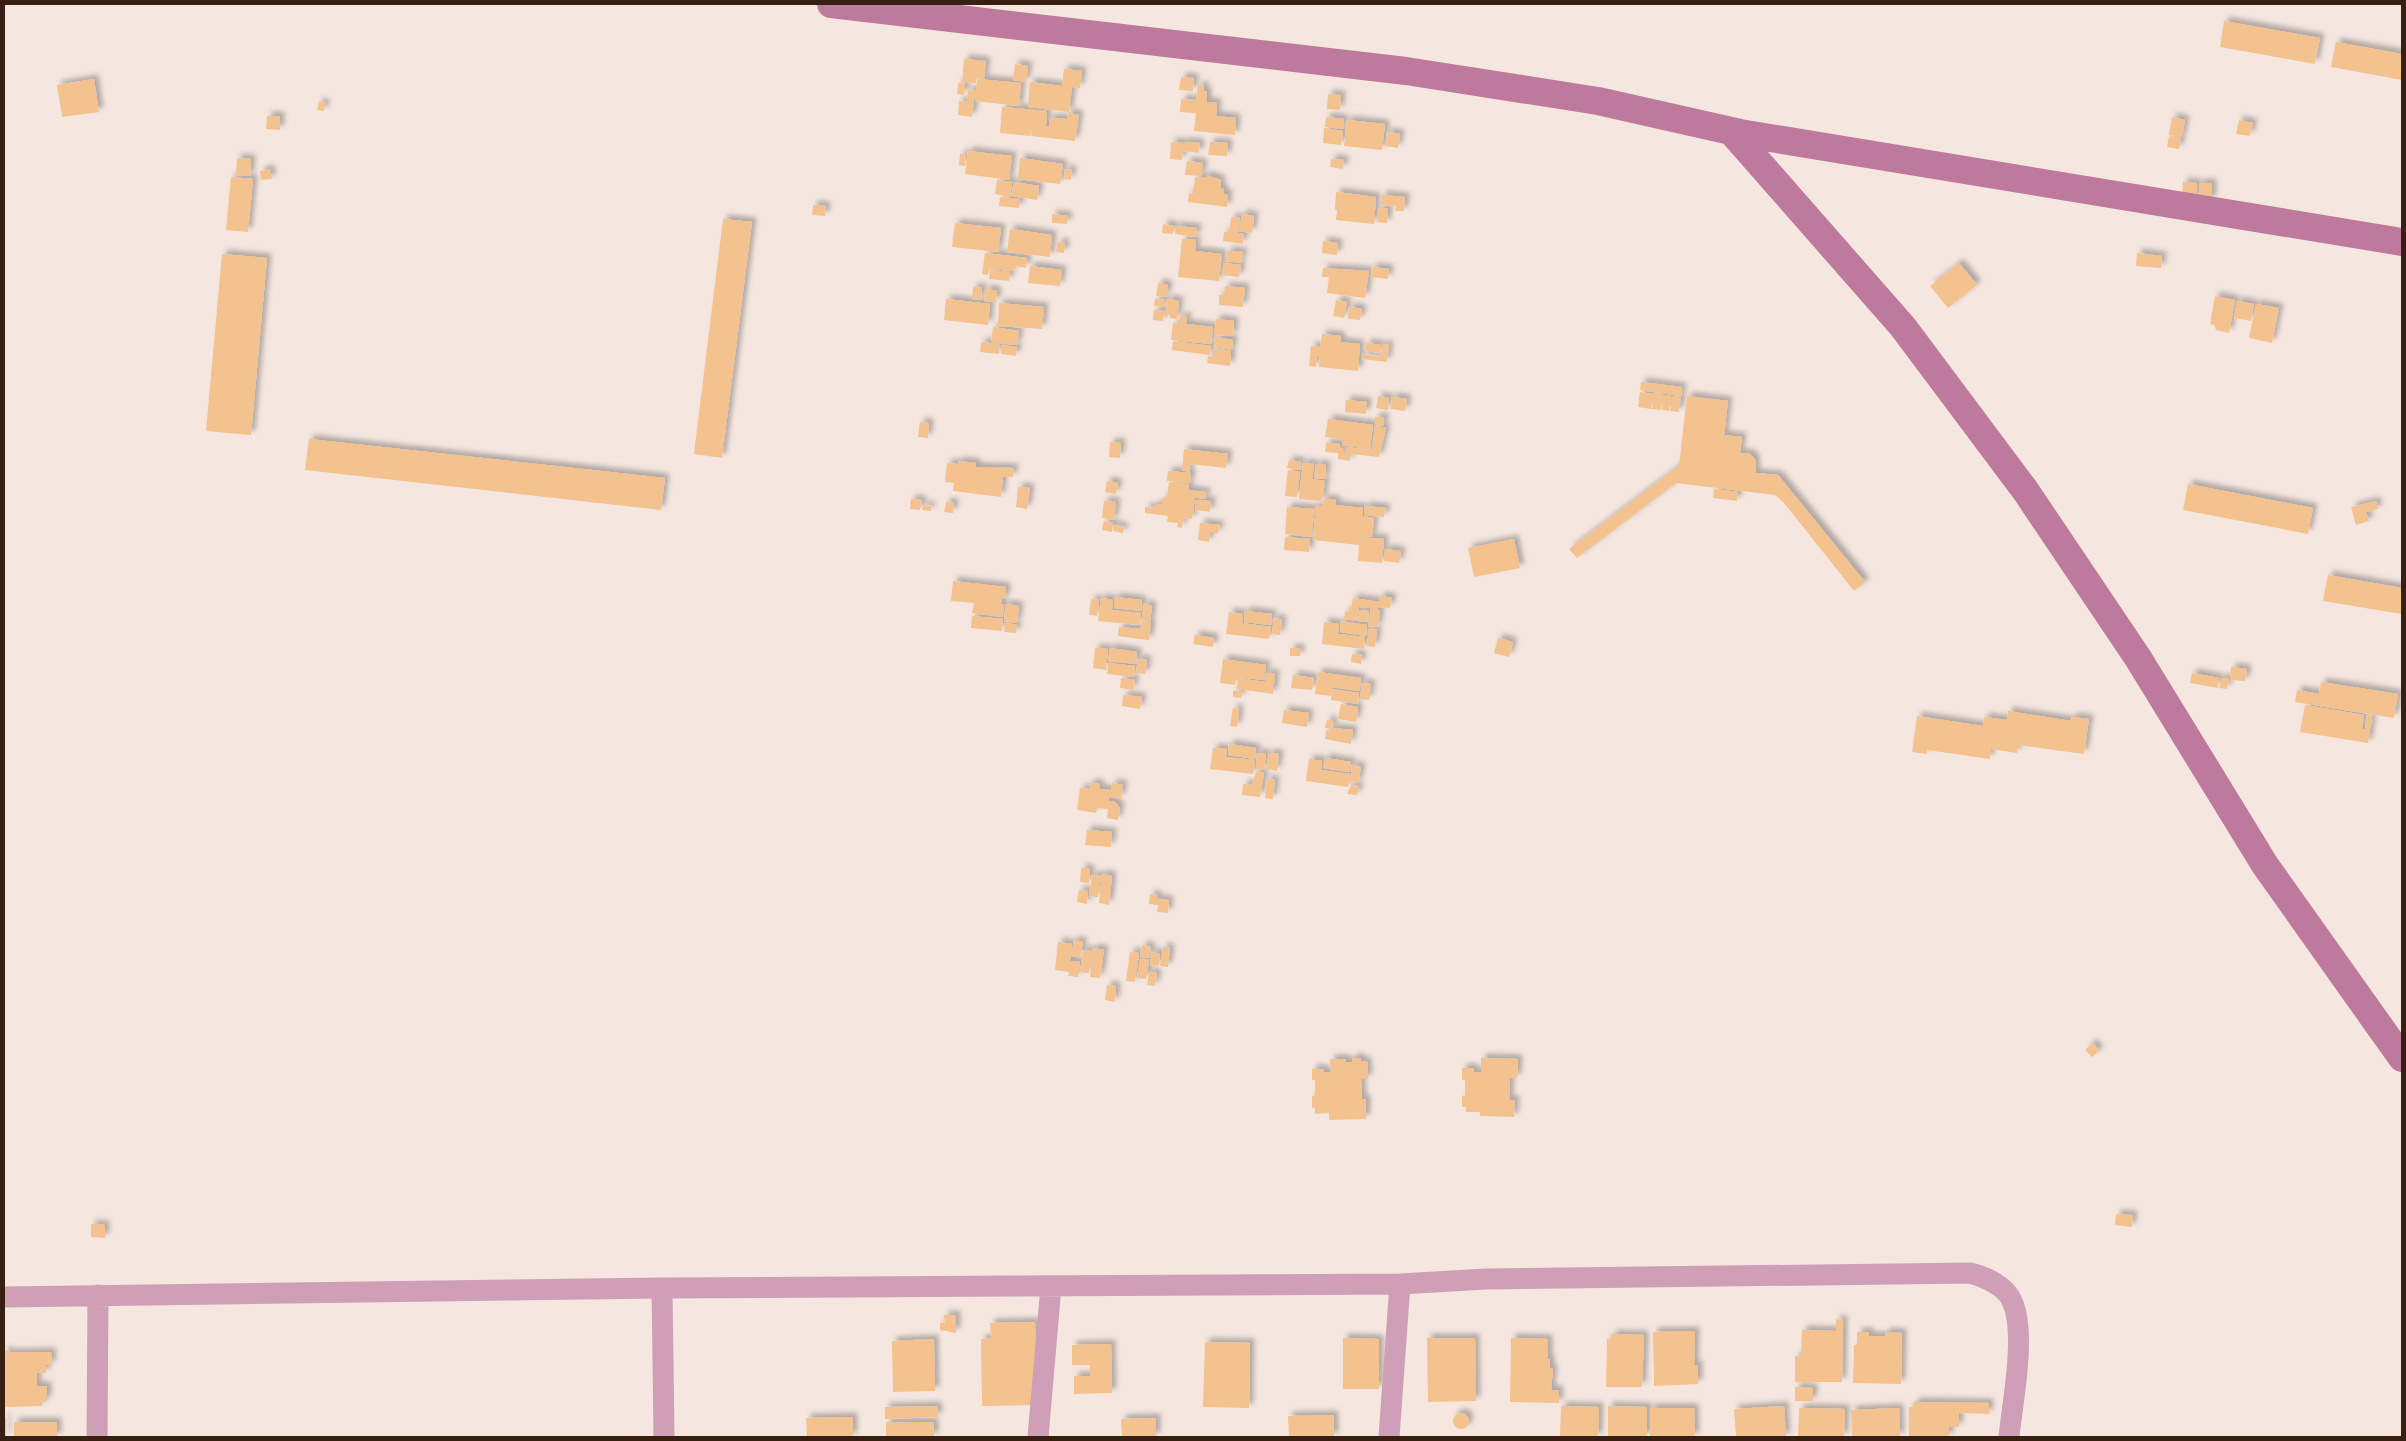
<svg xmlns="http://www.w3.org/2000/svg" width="2406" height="1441" font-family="'Playfair Display',serif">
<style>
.building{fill:#f4c28e;filter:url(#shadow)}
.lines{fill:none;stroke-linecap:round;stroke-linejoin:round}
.street{stroke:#ce9fb6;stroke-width:21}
.secondary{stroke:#bd7a9c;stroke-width:28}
</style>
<defs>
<filter id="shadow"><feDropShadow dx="4.5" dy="-4.5" stdDeviation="2.5" flood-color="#0004"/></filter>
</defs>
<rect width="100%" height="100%" fill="#f5e7e0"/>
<path class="building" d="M 2224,21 L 2320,38 L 2315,64 L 2220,47 Z
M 2336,42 L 2402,54 L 2402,80 L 2331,67 Z
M 964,59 L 986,61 L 984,79 L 976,78 L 976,83 L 962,82 Z
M 1015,64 L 1028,66 L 1026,82 L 1013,80 Z
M 1064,69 L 1082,71 L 1080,88 L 1072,87 L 1069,112 L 1028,107 L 1030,82 L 1062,86 Z
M 1181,77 L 1194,78 L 1193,91 L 1179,90 Z
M 94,79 L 99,112 L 62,117 L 57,85 Z
M 977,79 L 1021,83 L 1019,106 L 975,101 Z
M 958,83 L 965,84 L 964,95 L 957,94 Z
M 1198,85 L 1204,86 L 1204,91 L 1207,91 L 1207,102 L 1217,103 L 1216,116 L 1236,118 L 1235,135 L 1194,131 L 1196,113 L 1180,112 L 1181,99 L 1196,100 Z
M 968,90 L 975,91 L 972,117 L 958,115 L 959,101 L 967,102 Z
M 1328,94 L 1341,95 L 1340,110 L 1327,109 Z
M 319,102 L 325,103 L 324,111 L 317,110 Z
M 1002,107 L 1047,111 L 1046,126 L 1049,126 L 1050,118 L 1067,119 L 1068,113 L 1079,115 L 1075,141 L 1031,136 L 1032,125 L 1030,136 L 1000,133 Z
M 267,116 L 280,116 L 280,130 L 266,129 Z
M 1326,117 L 1344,119 L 1343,129 L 1325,127 Z
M 2172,117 L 2185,120 L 2182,137 L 2169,135 Z
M 1347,120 L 1385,124 L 1382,150 L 1344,146 Z
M 2239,120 L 2253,123 L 2250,136 L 2236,134 Z
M 1324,128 L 1343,131 L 1341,145 L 1323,143 Z
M 1387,132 L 1400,134 L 1398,148 L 1386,146 Z
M 2169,136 L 2181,138 L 2179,149 L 2167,147 Z
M 1171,142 L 1183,143 L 1182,160 L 1170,159 Z
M 1184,142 L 1200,143 L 1199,153 L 1183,151 Z
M 1210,142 L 1228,143 L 1227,156 L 1208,155 Z
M 968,151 L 1012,156 L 1009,180 L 965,174 Z
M 960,154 L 966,154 L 965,166 L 959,165 Z
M 237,158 L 251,159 L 250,176 L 236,175 Z
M 1020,158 L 1063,164 L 1060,184 L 1018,179 Z
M 1331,159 L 1344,160 L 1343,169 L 1330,167 Z
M 1187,161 L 1203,163 L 1201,176 L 1185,175 Z
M 270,169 L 272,179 L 261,180 L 260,171 Z
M 1065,169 L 1072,170 L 1071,180 L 1064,179 Z
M 1206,175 L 1221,180 L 1220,188 L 1224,189 L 1223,194 L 1228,194 L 1227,207 L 1188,202 L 1189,193 L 1193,194 L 1195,177 L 1206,178 Z
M 231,177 L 253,179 L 248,232 L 226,230 Z
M 997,180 L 1012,182 L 1010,197 L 995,194 Z
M 1014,182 L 1039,186 L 1037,200 L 1011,196 Z
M 2183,182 L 2197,183 L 2196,200 L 2182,199 Z
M 2199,183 L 2212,183 L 2212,200 L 2199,200 Z
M 1336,192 L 1376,197 L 1374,224 L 1336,220 L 1337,210 L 1335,210 Z
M 1382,195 L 1405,197 L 1404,211 L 1395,211 L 1396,206 L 1381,205 Z
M 1000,197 L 1020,199 L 1019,208 L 999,206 Z
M 813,205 L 826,206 L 825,216 L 812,215 Z
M 1379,208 L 1388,208 L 1387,223 L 1377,222 Z
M 1052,214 L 1068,216 L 1067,224 L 1052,223 Z
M 1242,214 L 1254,216 L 1252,233 L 1239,231 Z
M 1231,217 L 1240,218 L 1238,233 L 1244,234 L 1243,244 L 1223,241 L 1224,232 L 1229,232 Z
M 723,219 L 752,222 L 722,458 L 694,454 Z
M 955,223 L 1001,228 L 998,252 L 952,247 Z
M 1163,224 L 1174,226 L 1173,234 L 1162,233 Z
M 1176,226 L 1197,228 L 1196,237 L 1175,234 Z
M 1010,229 L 1052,235 L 1050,257 L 1007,252 Z
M 1182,239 L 1196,240 L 1195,251 L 1222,254 L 1219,281 L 1178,277 Z
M 1323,241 L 1338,243 L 1337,255 L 1322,253 Z
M 1058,242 L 1065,243 L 1064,253 L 1056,252 Z
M 1227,251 L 1243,252 L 1241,263 L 1226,261 Z
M 985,253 L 1027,258 L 1026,268 L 1015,266 L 1014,271 L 989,269 L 988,275 L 982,274 Z
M 2137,253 L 2162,256 L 2161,268 L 2136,266 Z
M 222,254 L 267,258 L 251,435 L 206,431 Z
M 1224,263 L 1241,265 L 1239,277 L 1222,275 Z
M 1959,263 L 1977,285 L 1948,308 L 1930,286 Z
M 1030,266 L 1062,270 L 1060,286 L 1028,283 Z
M 1372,267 L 1389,269 L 1388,279 L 1371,277 Z
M 1323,268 L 1369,271 L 1365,298 L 1327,293 L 1329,277 L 1322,277 Z
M 990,270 L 1010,272 L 1009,281 L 989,279 Z
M 1158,283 L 1168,285 L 1166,297 L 1156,296 Z
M 1225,286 L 1245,288 L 1243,307 L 1219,305 L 1219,295 L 1224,295 Z
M 973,287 L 982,288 L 981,300 L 972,299 Z
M 986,289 L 997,291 L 996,302 L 984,301 Z
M 2215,296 L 2235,300 L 2229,333 L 2216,330 L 2214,325 L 2210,324 Z
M 946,299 L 990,304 L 988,325 L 944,320 Z
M 1155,299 L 1165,300 L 1165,307 L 1154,306 Z
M 1168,299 L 1179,301 L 1177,319 L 1170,318 L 1170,314 L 1168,314 L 1167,317 L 1163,316 L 1163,321 L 1153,320 L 1154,310 L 1166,311 Z
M 1336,300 L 1347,302 L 1344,318 L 1333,316 Z
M 2237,301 L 2254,304 L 2251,321 L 2234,318 Z
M 999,303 L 1044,307 L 1042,329 L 998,326 Z
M 2256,304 L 2279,308 L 2272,343 L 2249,338 Z
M 1349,307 L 1362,309 L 1360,320 L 1348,319 Z
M 1180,316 L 1187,317 L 1186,324 L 1213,327 L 1211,344 L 1171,340 L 1173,323 L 1179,324 Z
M 1216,319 L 1234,321 L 1233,336 L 1214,335 Z
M 993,327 L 1019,331 L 1017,345 L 991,342 Z
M 1322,334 L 1341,336 L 1340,342 L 1360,344 L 1358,371 L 1319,367 L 1320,357 L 1317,357 L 1316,367 L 1309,366 L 1311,346 L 1320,347 Z
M 1215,337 L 1233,340 L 1232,350 L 1214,347 Z
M 1173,341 L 1211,346 L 1210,355 L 1172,350 Z
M 981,342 L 1000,344 L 999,354 L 980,352 Z
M 1366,343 L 1381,345 L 1380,353 L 1366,351 Z
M 1383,344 L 1389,345 L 1387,362 L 1362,359 L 1363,354 L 1381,357 Z
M 1002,345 L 1017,347 L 1016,356 L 1001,354 Z
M 1219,349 L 1231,351 L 1230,366 L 1207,363 L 1208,356 L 1213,357 L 1213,350 Z
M 1641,382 L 1682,387 L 1681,396 L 1640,390 Z
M 1640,392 L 1653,394 L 1651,409 L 1638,407 Z
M 1654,393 L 1663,394 L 1661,410 L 1652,409 Z
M 1663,395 L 1671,396 L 1669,411 L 1662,410 Z
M 1378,396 L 1389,398 L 1388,410 L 1376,408 Z
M 1672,396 L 1681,397 L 1679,412 L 1670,411 Z
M 1687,396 L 1728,401 L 1724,435 L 1742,437 L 1740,453 L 1750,454 L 1755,459 L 1756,473 L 1778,475 L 1865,582 L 1854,591 L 1784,503 L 1775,495 L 1676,483 L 1577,558 L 1569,549 L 1679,466 Z
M 1392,397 L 1407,399 L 1405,411 L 1391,409 Z
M 1346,400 L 1367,402 L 1366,414 L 1345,412 Z
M 1375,417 L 1384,417 L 1384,426 L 1375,425 Z
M 1328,419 L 1373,425 L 1370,449 L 1342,445 L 1342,439 L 1325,437 Z
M 920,422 L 929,423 L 928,438 L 918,437 Z
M 1375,426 L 1386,428 L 1379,457 L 1350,454 L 1350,461 L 1338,459 L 1338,453 L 1325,452 L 1326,443 L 1340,444 L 1340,448 L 1343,448 L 1343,454 L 1345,454 L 1345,447 L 1372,450 Z
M 309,439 L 665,478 L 661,510 L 305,470 Z
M 1110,442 L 1121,443 L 1120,458 L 1109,457 Z
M 1184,449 L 1228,454 L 1226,468 L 1190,464 L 1189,472 L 1182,470 Z
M 1289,460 L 1301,462 L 1300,470 L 1287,468 Z
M 958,461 L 976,463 L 976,467 L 1014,468 L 1013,477 L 1003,476 L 1001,497 L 953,491 L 954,483 L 945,482 L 947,463 L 958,464 Z
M 1303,463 L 1314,464 L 1312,479 L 1325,481 L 1322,501 L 1299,499 Z
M 1316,464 L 1326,465 L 1325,479 L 1314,478 Z
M 1288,470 L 1300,472 L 1297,497 L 1285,496 Z
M 1168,471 L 1191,473 L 1190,483 L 1167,481 Z
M 1107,481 L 1118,483 L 1116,494 L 1105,492 Z
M 1169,482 L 1189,484 L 1188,490 L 1206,492 L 1205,499 L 1195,497 L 1192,519 L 1183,518 L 1182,528 L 1177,527 L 1178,523 L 1167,522 L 1168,516 L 1145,513 L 1145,507 L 1152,508 L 1158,504 L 1162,504 L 1163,497 L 1167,497 Z
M 2188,484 L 2313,508 L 2308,534 L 2183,510 Z
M 1018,487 L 1030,488 L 1027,509 L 1016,507 Z
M 1714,489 L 1738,492 L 1737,501 L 1713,498 Z
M 911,499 L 922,500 L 920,510 L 910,509 Z
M 1324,499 L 1336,500 L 1335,505 L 1363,508 L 1363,516 L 1374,518 L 1372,537 L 1359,537 L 1384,539 L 1382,563 L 1358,561 L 1359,545 L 1313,540 L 1316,506 L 1322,506 Z
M 1196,500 L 1211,501 L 1210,512 L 1195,510 Z
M 1104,501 L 1116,502 L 1114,520 L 1102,518 Z
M 2376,501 L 2378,509 L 2366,512 L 2369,521 L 2356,525 L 2351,507 Z
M 946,502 L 954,503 L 953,513 L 944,512 Z
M 923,505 L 931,506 L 931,511 L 922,510 Z
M 1365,506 L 1386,508 L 1384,517 L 1364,515 Z
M 1287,507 L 1315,509 L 1311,537 L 1285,534 Z
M 1104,521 L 1113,523 L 1112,532 L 1102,530 Z
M 1200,523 L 1220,525 L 1218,533 L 1210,533 L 1209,542 L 1198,540 Z
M 1114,525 L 1124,527 L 1123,533 L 1113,531 Z
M 1285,537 L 1310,539 L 1309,552 L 1284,550 Z
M 1514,539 L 1520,568 L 1474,577 L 1468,548 Z
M 1385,549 L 1401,551 L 1399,563 L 1384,561 Z
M 2328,575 L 2402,588 L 2401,614 L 2323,601 Z
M 953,581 L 1006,587 L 1005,599 L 1002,598 L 1001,604 L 1004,605 L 1002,617 L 972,613 L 974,603 L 951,601 Z
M 1380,596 L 1392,598 L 1390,608 L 1378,607 L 1378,610 L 1380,610 L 1378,627 L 1368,626 L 1371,608 L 1359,607 L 1357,621 L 1344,619 L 1345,611 L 1350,612 L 1353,598 L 1379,602 Z
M 1115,597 L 1142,600 L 1141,611 L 1114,608 Z
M 1101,598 L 1113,600 L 1112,610 L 1141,613 L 1140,625 L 1098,621 Z
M 1091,599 L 1099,600 L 1097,616 L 1089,615 Z
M 1006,604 L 1019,606 L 1017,623 L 1004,621 Z
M 1144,604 L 1152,606 L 1150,622 L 1142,620 Z
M 1360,610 L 1369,611 L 1367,622 L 1358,621 Z
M 1245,611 L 1272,614 L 1271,625 L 1244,622 Z
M 1229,612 L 1243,614 L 1242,623 L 1271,627 L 1269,639 L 1226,634 Z
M 972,616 L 1003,619 L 1002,631 L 971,628 Z
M 1274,618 L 1282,620 L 1280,635 L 1272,634 Z
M 1142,621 L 1151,623 L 1149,640 L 1139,639 Z
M 1341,621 L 1367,625 L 1366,636 L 1340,632 Z
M 1324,622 L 1339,624 L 1338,634 L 1365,637 L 1364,649 L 1322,644 Z
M 1005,623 L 1017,625 L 1016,633 L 1004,632 Z
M 1119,627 L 1140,629 L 1139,639 L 1118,636 Z
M 1369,629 L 1377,630 L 1375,647 L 1367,646 Z
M 1195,635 L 1214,638 L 1213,647 L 1193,644 Z
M 1498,638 L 1513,642 L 1509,657 L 1494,653 Z
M 1095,648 L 1108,649 L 1106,670 L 1093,668 Z
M 1110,648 L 1137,652 L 1136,664 L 1108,661 Z
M 1290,648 L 1301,649 L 1300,656 L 1290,656 Z
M 1352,654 L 1362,655 L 1361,664 L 1351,662 Z
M 1138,659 L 1147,660 L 1145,674 L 1136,673 Z
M 1223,659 L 1266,665 L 1264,680 L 1236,677 L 1235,685 L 1220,683 Z
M 1108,663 L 1135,666 L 1134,677 L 1107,674 Z
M 2231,667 L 2247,669 L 2245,681 L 2230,680 Z
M 1318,672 L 1361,678 L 1359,691 L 1332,687 L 1331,696 L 1315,694 Z
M 1267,673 L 1275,674 L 1273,694 L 1237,689 L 1238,678 L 1265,682 Z
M 2192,673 L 2219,678 L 2218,688 L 2190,683 Z
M 1293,675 L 1314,678 L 1312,690 L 1291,688 Z
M 1121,678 L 1135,680 L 1133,690 L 1120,688 Z
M 2221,678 L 2229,679 L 2227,689 L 2219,688 Z
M 2321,682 L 2398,694 L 2394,718 L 2295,702 L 2297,690 L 2319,694 Z
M 1362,683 L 1371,684 L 1369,700 L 1360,699 Z
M 1332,689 L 1359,693 L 1358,704 L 1331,700 Z
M 1233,691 L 1242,691 L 1241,698 L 1233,697 Z
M 1123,695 L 1142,697 L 1140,709 L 1122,706 Z
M 1341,704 L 1358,707 L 1356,722 L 1338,719 Z
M 2305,705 L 2364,715 L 2362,729 L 2365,729 L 2367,715 L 2372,716 L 2368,743 L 2300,732 Z
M 1233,708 L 1239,709 L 1237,727 L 1230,726 Z
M 1284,710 L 1309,713 L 1307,727 L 1282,723 Z
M 2008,711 L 2071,721 L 2072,717 L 2089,719 L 2084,754 L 2018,745 L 2017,753 L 1991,749 L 1990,759 L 1927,750 L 1927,754 L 1912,752 L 1917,716 L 1983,726 L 1984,717 L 2007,720 Z
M 1327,720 L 1333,720 L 1332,729 L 1325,728 Z
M 1333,728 L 1353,730 L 1351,744 L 1325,739 L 1326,730 L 1332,731 Z
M 1229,744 L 1256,748 L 1255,759 L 1228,755 Z
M 1213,748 L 1227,749 L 1226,757 L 1255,760 L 1253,774 L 1210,769 Z
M 1257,753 L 1266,754 L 1264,770 L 1256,769 Z
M 1269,753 L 1279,754 L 1277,771 L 1266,769 Z
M 1325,758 L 1351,762 L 1349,772 L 1323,768 Z
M 1309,759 L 1322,761 L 1321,770 L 1350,774 L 1348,787 L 1306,781 Z
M 1352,765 L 1361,767 L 1358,783 L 1350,781 Z
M 1256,772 L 1264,773 L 1260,797 L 1242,795 L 1243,784 L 1252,785 Z
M 1267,779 L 1275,780 L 1273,799 L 1265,798 Z
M 1090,783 L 1100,784 L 1099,789 L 1111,790 L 1112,783 L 1123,785 L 1121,798 L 1109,797 L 1109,801 L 1115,802 L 1120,808 L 1118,820 L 1107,818 L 1108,809 L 1097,808 L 1096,813 L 1077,810 L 1080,788 L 1089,789 Z
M 1351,785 L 1359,786 L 1357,795 L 1347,794 Z
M 1087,830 L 1112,832 L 1111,847 L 1085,845 Z
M 1081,868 L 1090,869 L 1089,883 L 1080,882 Z
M 1102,874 L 1112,876 L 1109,905 L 1099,903 Z
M 1092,875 L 1101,876 L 1098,897 L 1089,896 Z
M 1079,890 L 1088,891 L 1087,904 L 1077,902 Z
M 1150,894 L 1157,895 L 1157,899 L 1169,900 L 1168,913 L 1157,912 L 1158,905 L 1149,904 Z
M 1074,940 L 1083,942 L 1080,957 L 1071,956 Z
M 1058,942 L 1072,944 L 1070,961 L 1080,962 L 1078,977 L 1068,976 L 1069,972 L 1055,970 Z
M 1142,945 L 1151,947 L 1149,958 L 1140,957 Z
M 1163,947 L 1170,948 L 1168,967 L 1160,966 Z
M 1093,948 L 1104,950 L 1100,978 L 1090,977 Z
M 1083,950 L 1092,951 L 1089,973 L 1080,972 Z
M 1130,952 L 1139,953 L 1135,982 L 1126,981 Z
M 1152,952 L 1160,954 L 1159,966 L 1150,965 Z
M 1140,959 L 1149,960 L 1146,979 L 1137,978 Z
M 1149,972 L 1157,973 L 1155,986 L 1147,985 Z
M 1107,985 L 1116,986 L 1115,1002 L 1105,1000 Z
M 2093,1043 L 2099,1051 L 2092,1057 L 2085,1050 Z
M 1352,1058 L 1361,1058 L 1361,1062 L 1367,1061 L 1368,1079 L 1361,1079 L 1362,1099 L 1366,1099 L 1366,1119 L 1329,1120 L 1329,1113 L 1315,1114 L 1315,1108 L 1312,1108 L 1312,1096 L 1315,1095 L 1315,1080 L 1312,1080 L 1312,1069 L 1324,1069 L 1324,1073 L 1331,1072 L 1330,1059 L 1346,1059 L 1346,1062 L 1352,1062 Z
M 1481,1058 L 1518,1059 L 1517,1078 L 1510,1078 L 1509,1100 L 1515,1100 L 1514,1117 L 1480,1116 L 1480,1112 L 1466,1112 L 1466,1107 L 1462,1107 L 1462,1096 L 1465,1096 L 1465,1080 L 1462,1080 L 1462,1068 L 1474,1068 L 1474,1072 L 1481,1073 Z
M 2116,1214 L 2133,1215 L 2132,1227 L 2115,1225 Z
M 91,1224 L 105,1225 L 105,1238 L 91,1237 Z
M 944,1315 L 956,1315 L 956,1333 L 940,1330 L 940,1323 L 945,1323 Z
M 1836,1319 L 1843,1320 L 1842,1382 L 1795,1382 L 1795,1356 L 1801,1356 L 1802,1330 L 1836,1331 Z
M 1035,1322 L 1036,1405 L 982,1406 L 981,1339 L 991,1338 L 990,1323 Z
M 1695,1331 L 1694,1365 L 1698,1365 L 1698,1384 L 1654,1386 L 1653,1332 Z
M 1857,1332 L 1869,1332 L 1869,1336 L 1885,1336 L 1885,1332 L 1902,1333 L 1901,1384 L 1853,1383 L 1854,1345 L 1857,1345 Z
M 1612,1334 L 1644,1335 L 1642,1387 L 1606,1387 L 1607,1339 L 1612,1339 Z
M 1343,1338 L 1379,1339 L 1379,1389 L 1343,1389 Z
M 1427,1338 L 1475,1338 L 1476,1401 L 1428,1402 Z
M 1511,1338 L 1548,1339 L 1548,1359 L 1550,1359 L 1550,1368 L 1553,1369 L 1551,1390 L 1559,1390 L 1559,1403 L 1510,1402 Z
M 934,1339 L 935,1391 L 893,1392 L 892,1341 Z
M 1205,1342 L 1250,1343 L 1249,1408 L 1203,1407 Z
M 1111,1344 L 1112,1393 L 1074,1394 L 1074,1376 L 1090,1376 L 1090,1365 L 1072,1365 L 1072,1345 Z
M 8,1350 L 8,1353 L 51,1352 L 52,1365 L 46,1365 L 46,1373 L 37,1373 L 37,1386 L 47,1386 L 47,1401 L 42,1401 L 42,1406 L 4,1407 L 4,1351 Z
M 1795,1387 L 1813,1388 L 1813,1401 L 1795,1401 Z
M 1914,1402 L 1989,1403 L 1989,1414 L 1959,1413 L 1959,1427 L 1949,1427 L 1949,1437 L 1909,1437 L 1909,1407 L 1914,1407 Z
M 937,1406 L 938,1417 L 885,1419 L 885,1407 Z
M 1561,1406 L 1599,1407 L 1598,1437 L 1560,1437 Z
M 1608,1406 L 1647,1407 L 1647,1437 L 1608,1437 Z
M 1784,1406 L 1786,1437 L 1736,1437 L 1734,1409 Z
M 1650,1408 L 1694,1408 L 1695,1437 L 1650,1437 Z
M 1799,1408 L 1845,1409 L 1844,1437 L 1798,1437 Z
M 1899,1408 L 1900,1437 L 1852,1437 L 1851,1410 Z
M1453 1421a8 8 0 1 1 16 0a8 8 0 1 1-16 0Z
M 1334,1415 L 1334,1437 L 1289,1437 L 1288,1416 Z
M 853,1417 L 853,1437 L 807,1437 L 806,1418 Z
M 4,1418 L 6,1418 L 6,1437 L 4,1437 Z
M 1156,1418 L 1156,1437 L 1122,1437 L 1121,1419 Z
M 14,1422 L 57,1422 L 57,1437 L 14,1437 Z
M 886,1422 L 934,1422 L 934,1437 L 886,1437 Z"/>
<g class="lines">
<path class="street" d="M 662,1288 L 664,1437
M 4,1297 L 662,1288 L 1400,1284 L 1486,1279 L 1970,1273 C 1985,1277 1997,1282 2007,1293 C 2030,1320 2012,1403 2009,1437
M 97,1437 L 98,1295
M 1038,1437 L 1051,1286
M 1389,1437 L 1400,1284"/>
<path class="secondary" d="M 831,4 L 1406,71 L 1598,101 L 1740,133 L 2402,242
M 1731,131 L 1903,327 L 2025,490 L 2138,658 L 2265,865 L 2402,1058"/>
</g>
<rect width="2406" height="1441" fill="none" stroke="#371f12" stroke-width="10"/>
</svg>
